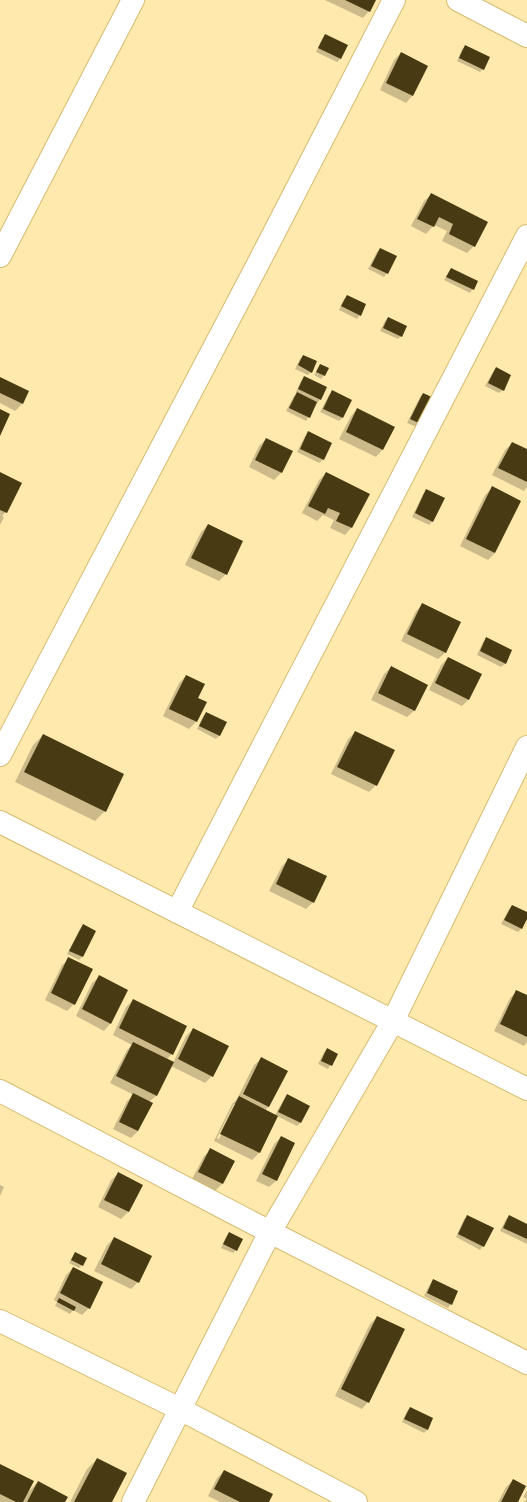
<svg xmlns="http://www.w3.org/2000/svg" width="527" height="1502" font-family="Overpass,sans-serif">
<style>
.shadow{fill:#0003;fill-rule:evenodd}
.building{fill:#483a12}
.lines{fill:none;stroke-linecap:round;stroke-linejoin:round}
.street-casing{stroke:#d6bb70;stroke-width:24}
.street{stroke:#fff;stroke-width:22}
</style>
<rect width="100%" height="100%" fill="#ffe9ad"/>
<path class="shadow" d="M 325,0 L 375,0 L 369,11 L 363,18 Z
M 326,35 L 347,46 L 340,59 L 337,62 L 316,52 L 322,39 Z
M 466,46 L 483,69 L 480,72 L 457,61 L 462,49 Z
M 401,53 L 427,66 L 412,96 L 406,103 L 380,90 L 394,60 Z
M 431,195 L 474,246 L 467,253 L 442,241 L 447,231 L 434,225 L 426,234 L 411,226 L 424,201 Z
M 380,249 L 387,273 L 384,277 L 368,269 L 377,252 Z
M 451,269 L 477,282 L 470,293 L 444,280 Z
M 347,296 L 360,315 L 357,319 L 339,310 L 344,299 Z
M 388,318 L 401,336 L 398,339 L 380,331 L 385,321 Z
M 303,356 L 311,372 L 308,375 L 295,369 L 300,359 Z
M 321,365 L 324,375 L 321,379 L 314,375 Z
M 496,369 L 503,390 L 499,393 L 485,386 L 493,372 Z
M 0,378 L 28,392 L 22,404 L 15,411 L 0,403 Z
M 304,378 L 320,399 L 306,421 L 286,411 L 294,396 L 297,393 L 296,392 L 301,381 Z
M 332,392 L 350,400 L 342,418 L 339,421 L 320,412 L 329,395 Z
M 423,394 L 432,399 L 417,427 L 407,423 L 420,397 Z
M 357,409 L 393,427 L 382,450 L 376,457 L 339,439 L 351,416 Z
M 309,432 L 331,443 L 323,460 L 319,463 L 297,452 L 305,436 Z
M 266,439 L 291,452 L 281,473 L 274,480 L 249,467 L 259,446 Z
M 512,443 L 527,450 L 527,487 L 524,491 L 492,475 L 505,450 Z
M 0,473 L 6,512 L 2,516 L 4,517 L 0,525 Z
M 326,473 L 351,528 L 345,535 L 330,528 L 334,520 L 323,515 L 317,521 L 302,513 L 319,480 Z
M 492,488 L 495,553 L 488,560 L 460,546 L 485,495 Z
M 426,491 L 443,499 L 432,522 L 429,525 L 412,517 L 423,494 Z
M 208,525 L 242,542 L 226,574 L 219,581 L 185,565 L 201,532 Z
M 423,604 L 460,622 L 445,653 L 438,659 L 401,641 L 416,611 Z
M 487,638 L 511,650 L 505,664 L 501,667 L 477,655 L 483,642 Z
M 448,658 L 469,699 L 462,706 L 429,690 L 441,665 Z
M 391,667 L 427,685 L 414,711 L 407,717 L 371,700 L 384,674 Z
M 186,676 L 197,698 L 206,702 L 196,722 L 189,729 L 163,716 L 179,683 Z
M 206,713 L 220,735 L 216,739 L 197,729 L 203,716 Z
M 355,732 L 393,751 L 376,785 L 369,792 L 331,774 L 348,739 Z
M 43,735 L 123,774 L 105,811 L 95,821 L 15,782 L 33,745 Z
M 289,859 L 313,902 L 306,909 L 269,891 L 282,866 Z
M 512,906 L 527,913 L 527,917 L 521,929 L 518,932 L 501,924 L 509,909 Z
M 83,926 L 95,932 L 82,957 L 79,960 L 67,954 L 80,929 Z
M 69,959 L 74,1004 L 67,1011 L 45,1000 L 62,965 Z
M 99,977 L 127,990 L 110,1024 L 104,1031 L 76,1016 L 92,983 Z
M 517,991 L 527,996 L 527,1042 L 524,1046 L 494,1031 L 510,998 Z
M 133,1000 L 172,1054 L 167,1059 L 173,1063 L 186,1036 L 193,1029 L 212,1076 L 205,1083 L 171,1066 L 156,1096 L 149,1102 L 151,1103 L 138,1131 L 131,1138 L 113,1129 L 127,1101 L 134,1095 L 110,1083 L 127,1050 L 132,1045 L 113,1035 L 126,1007 Z
M 327,1049 L 337,1054 L 328,1069 L 318,1064 L 324,1052 Z
M 261,1059 L 269,1107 L 265,1110 L 275,1115 L 284,1099 L 287,1096 L 308,1106 L 300,1123 L 297,1126 L 277,1116 L 259,1153 L 252,1160 L 214,1141 L 232,1104 L 237,1099 L 254,1065 ZM 234,1104 L 236,1104 L 219,1139 L 217,1138 Z
M 281,1137 L 294,1143 L 276,1181 L 269,1187 L 256,1181 L 274,1144 Z
M 211,1150 L 234,1161 L 222,1184 L 215,1191 L 192,1179 L 204,1156 Z
M 118,1174 L 141,1185 L 128,1212 L 121,1219 L 98,1207 L 111,1180 Z
M 0,1185 L 4,1187 L 0,1196 Z
M 468,1216 L 483,1246 L 480,1250 L 456,1237 L 464,1219 Z
M 509,1216 L 527,1225 L 527,1244 L 500,1231 L 506,1219 Z
M 229,1233 L 236,1250 L 233,1253 L 221,1248 L 226,1237 Z
M 114,1238 L 138,1282 L 131,1289 L 94,1271 L 107,1245 Z
M 75,1253 L 82,1265 L 79,1268 L 69,1263 Z
M 73,1268 L 89,1308 L 82,1315 L 73,1310 L 70,1314 L 55,1306 L 57,1302 L 54,1300 L 66,1275 Z
M 433,1280 L 457,1292 L 451,1304 L 448,1308 L 424,1296 L 430,1284 Z
M 377,1317 L 368,1402 L 362,1409 L 335,1396 L 370,1324 Z
M 410,1408 L 432,1419 L 427,1430 L 424,1433 L 402,1422 L 407,1411 Z
M 97,1459 L 111,1502 L 70,1502 L 87,1469 Z
M 0,1465 L 26,1494 L 38,1482 L 64,1502 L 0,1502 Z
M 224,1471 L 268,1502 L 220,1502 L 208,1496 L 217,1478 Z
M 513,1480 L 517,1502 L 498,1502 L 506,1487 Z
M 527,1491 L 527,1502 L 524,1502 L 527,1499 L 523,1497 Z"/>
<path class="building" d="M 345,0 L 376,0 L 370,12 Z
M 325,34 L 348,45 L 341,59 L 318,48 Z
M 465,45 L 490,57 L 484,70 L 459,58 Z
M 401,52 L 428,66 L 413,96 L 386,83 Z
M 431,193 L 488,222 L 475,247 L 449,234 L 453,224 L 439,217 L 434,227 L 417,219 Z
M 380,248 L 397,256 L 388,274 L 371,266 Z
M 451,268 L 478,281 L 474,290 L 446,277 Z
M 347,295 L 366,304 L 361,316 L 341,306 Z
M 388,317 L 407,326 L 402,337 L 383,328 Z
M 303,355 L 317,361 L 312,373 L 298,365 Z
M 320,364 L 329,368 L 325,376 L 316,372 Z
M 496,367 L 511,375 L 504,391 L 488,383 Z
M 304,376 L 327,387 L 321,400 L 298,389 Z
M 0,377 L 29,391 L 23,404 L 0,393 Z
M 332,390 L 352,400 L 343,418 L 323,409 Z
M 297,392 L 317,402 L 310,418 L 289,408 Z
M 423,393 L 434,398 L 421,424 L 410,419 Z
M 357,408 L 395,427 L 383,450 L 346,432 Z
M 0,409 L 10,414 L 0,436 Z
M 308,431 L 332,443 L 324,460 L 300,449 Z
M 266,438 L 293,451 L 282,473 L 255,460 Z
M 512,442 L 527,449 L 527,482 L 498,468 Z
M 0,472 L 22,483 L 7,513 L 0,510 Z
M 326,472 L 370,494 L 352,528 L 336,521 L 340,513 L 328,508 L 325,514 L 308,506 Z
M 492,486 L 521,501 L 495,553 L 466,539 Z
M 426,489 L 445,498 L 433,522 L 415,513 Z
M 208,524 L 243,541 L 227,575 L 191,558 Z
M 422,603 L 461,622 L 446,653 L 407,634 Z
M 486,637 L 512,650 L 506,664 L 480,651 Z
M 448,657 L 482,674 L 469,700 L 435,683 Z
M 391,666 L 428,685 L 415,711 L 378,693 Z
M 186,675 L 205,684 L 198,698 L 207,702 L 197,722 L 169,709 Z
M 206,712 L 227,722 L 220,736 L 199,726 Z
M 355,731 L 395,750 L 377,786 L 337,767 Z
M 43,734 L 124,774 L 106,812 L 24,772 Z
M 288,858 L 327,876 L 314,903 L 276,884 Z
M 512,905 L 527,912 L 527,919 L 522,929 L 504,920 Z
M 83,924 L 96,931 L 83,957 L 69,951 Z
M 68,957 L 93,969 L 75,1005 L 51,993 Z
M 99,975 L 128,990 L 111,1024 L 82,1009 Z
M 516,990 L 527,995 L 527,1037 L 500,1024 Z
M 133,999 L 187,1026 L 173,1055 L 119,1028 Z
M 193,1028 L 229,1046 L 213,1077 L 178,1059 Z
M 133,1042 L 174,1062 L 157,1096 L 116,1076 Z
M 327,1048 L 338,1054 L 332,1066 L 321,1061 Z
M 261,1057 L 288,1071 L 269,1107 L 243,1094 Z
M 133,1093 L 153,1103 L 138,1131 L 119,1122 Z
M 287,1094 L 310,1106 L 301,1123 L 278,1112 Z
M 239,1096 L 278,1116 L 260,1153 L 220,1134 Z
M 281,1136 L 295,1143 L 277,1181 L 262,1174 Z
M 210,1148 L 235,1161 L 223,1184 L 198,1172 Z
M 118,1172 L 143,1185 L 129,1212 L 104,1200 Z
M 467,1215 L 494,1228 L 484,1247 L 458,1234 Z
M 509,1215 L 527,1224 L 527,1239 L 503,1228 Z
M 229,1232 L 243,1239 L 237,1251 L 223,1244 Z
M 114,1237 L 152,1256 L 139,1283 L 101,1264 Z
M 75,1252 L 87,1258 L 83,1266 L 71,1260 Z
M 73,1267 L 103,1282 L 90,1309 L 60,1293 Z
M 433,1279 L 458,1291 L 452,1305 L 427,1293 Z
M 59,1298 L 76,1307 L 74,1311 L 57,1302 Z
M 377,1316 L 405,1329 L 369,1403 L 341,1389 Z
M 410,1407 L 433,1418 L 428,1430 L 404,1419 Z
M 97,1458 L 127,1473 L 112,1502 L 74,1502 Z
M 0,1464 L 34,1481 L 23,1502 L 16,1502 L 0,1494 Z
M 224,1470 L 273,1494 L 269,1502 L 240,1502 L 214,1489 Z
M 513,1479 L 526,1486 L 518,1502 L 501,1502 Z
M 38,1481 L 68,1497 L 65,1502 L 27,1502 Z"/>
<g class="lines">
<g class="street-casing">
<path id="street" d="M 458,0 L 527,36
M 0,256 L 133,0
M 0,755 L 260,260 L 394,0
M 0,822 L 527,1089
M 177,912 L 527,236
M 0,1091 L 270,1232 L 527,1363
M 0,1321 L 180,1409 L 356,1502
M 133,1502 L 270,1232 L 393,1021 L 527,747"/>
</g>
<use href="#street" class="street"/>
</g>
</svg>
